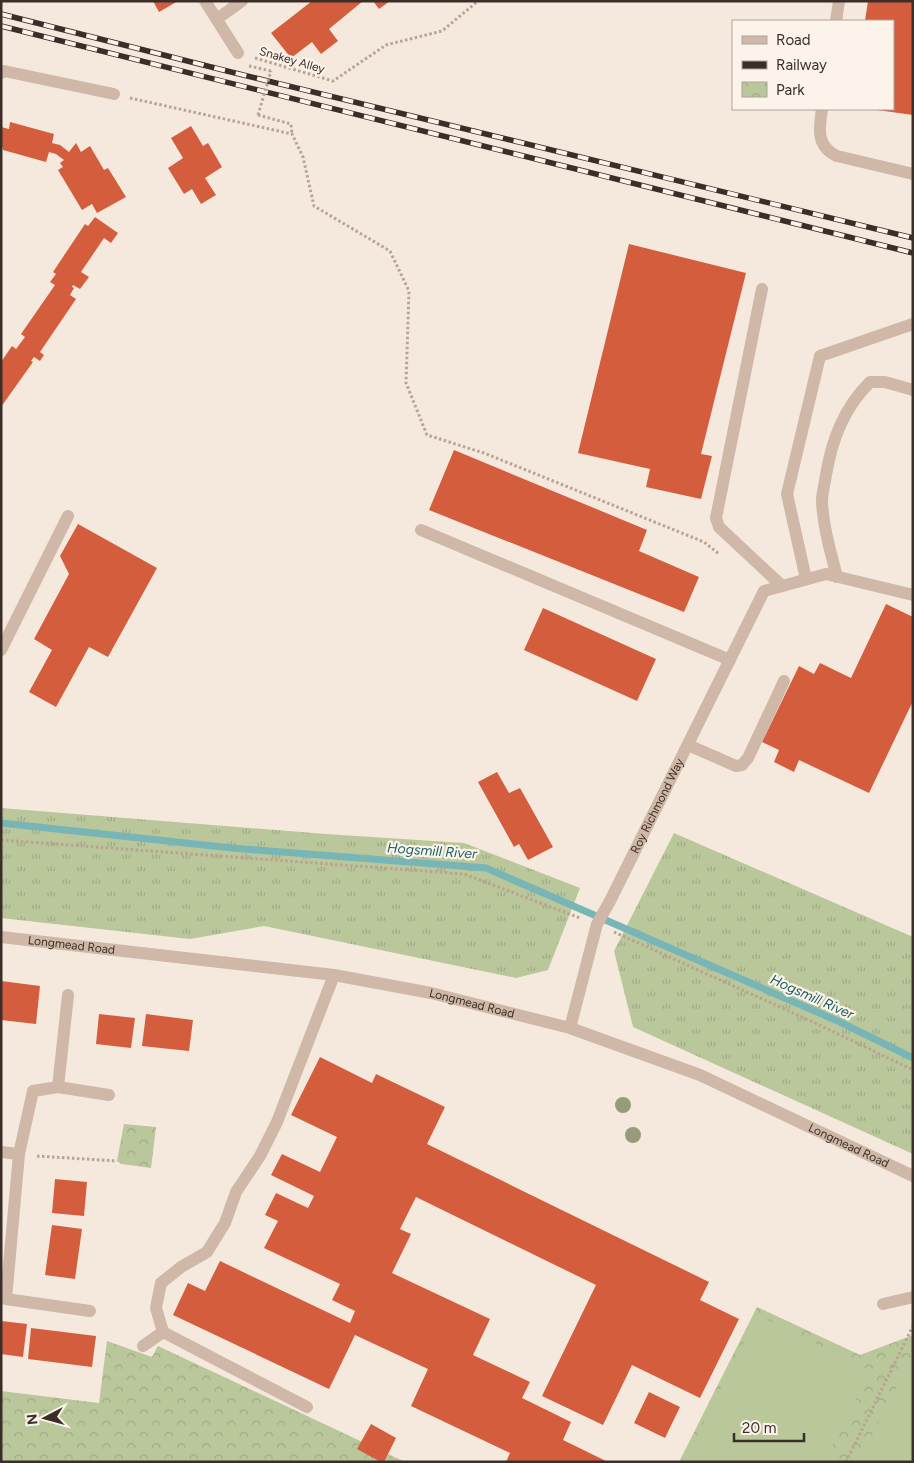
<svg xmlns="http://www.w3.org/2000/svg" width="914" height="1463" font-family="Figtree,sans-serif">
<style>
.grass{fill:url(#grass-tufts)}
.park{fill:url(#park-crowns)}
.pitch{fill:#b9c79b}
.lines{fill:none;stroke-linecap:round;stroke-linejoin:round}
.stream{stroke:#78b5b6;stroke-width:7}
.building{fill:#d45d3d}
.path{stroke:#bba291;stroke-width:3;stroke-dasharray:2.5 2.5;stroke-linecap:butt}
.minor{stroke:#cfb8a7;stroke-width:12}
.rail-casing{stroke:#3b2e28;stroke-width:5.5}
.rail{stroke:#fcf3ea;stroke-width:4;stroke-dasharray:11;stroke-linecap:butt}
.path-bridge{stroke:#bba291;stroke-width:3;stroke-dasharray:2.5 2.5;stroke-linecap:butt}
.tree{fill:#989b7a}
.labels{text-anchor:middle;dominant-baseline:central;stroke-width:4.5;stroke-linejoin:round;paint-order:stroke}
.street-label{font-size:12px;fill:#3b2e28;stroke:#fcf3ea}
.water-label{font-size:14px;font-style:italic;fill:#185f62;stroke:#fcf3ea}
</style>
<defs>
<pattern id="grass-tufts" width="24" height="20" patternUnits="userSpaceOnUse" patternTransform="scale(1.25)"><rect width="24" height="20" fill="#b9c79b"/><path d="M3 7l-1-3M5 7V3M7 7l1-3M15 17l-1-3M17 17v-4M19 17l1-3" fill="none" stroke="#a0ab86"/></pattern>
<pattern id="park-crowns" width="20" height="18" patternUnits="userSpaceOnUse" patternTransform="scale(1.25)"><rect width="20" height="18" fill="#b9c79b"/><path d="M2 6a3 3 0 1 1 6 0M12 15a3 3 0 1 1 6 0" fill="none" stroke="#a0ab86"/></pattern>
</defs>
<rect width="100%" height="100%" fill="#f5e9dd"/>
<path class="grass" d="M 1,808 L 326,834 L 464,843 L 580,888 L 548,970 L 516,978 L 264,926 L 190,939 L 1,918 Z
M 674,833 L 913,937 L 913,1154 L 633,1027 L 614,951 Z"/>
<path class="park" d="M 124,1124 L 156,1127 L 151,1168 L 122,1164 L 117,1161 Z
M 757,1307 L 860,1355 L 913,1335 L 913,1462 L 679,1462 Z
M 107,1341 L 152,1357 L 158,1346 L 405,1462 L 1,1462 L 1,1391 L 99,1403 Z"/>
<path class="pitch" d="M 758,1315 L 870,1371 L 824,1462 L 684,1462 Z
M 913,1354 L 913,1462 L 859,1462 Z"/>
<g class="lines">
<path class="stream" d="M 1,823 L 232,848 L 486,868 L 840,1022 L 913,1058"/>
</g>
<path class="building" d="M 153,1 L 178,1 L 159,12 Z
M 312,1 L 363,1 L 329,29 L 338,41 L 321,54 L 312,42 L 291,58 L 271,33 Z
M 373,1 L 390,1 L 379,9 Z
M 868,1 L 913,1 L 913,115 L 877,110 L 893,109 L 893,21 L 865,21 Z
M 10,122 L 54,134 L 52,143 L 60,145 L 69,152 L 76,143 L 81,152 L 90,146 L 104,170 L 108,168 L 126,197 L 97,213 L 92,204 L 82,210 L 58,170 L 63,167 L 60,163 L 64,160 L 56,154 L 49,152 L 46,162 L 3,150 L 3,148 L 1,147 L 1,127 L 9,129 Z
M 191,126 L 203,146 L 208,143 L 222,167 L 205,178 L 216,195 L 201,204 L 192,189 L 184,194 L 168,168 L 183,158 L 171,138 Z
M 95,217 L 118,233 L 111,243 L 104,238 L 81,272 L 89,277 L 80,289 L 73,285 L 72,287 L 74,288 L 70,295 L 76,299 L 40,352 L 44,355 L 40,361 L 34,357 L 31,361 L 33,362 L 1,407 L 1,362 L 12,346 L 16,349 L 25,337 L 21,334 L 55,285 L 50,282 L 56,274 L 53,272 L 85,224 L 88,226 Z
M 629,244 L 746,273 L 701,454 L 712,456 L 701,499 L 646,487 L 650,469 L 578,453 Z
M 454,450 L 647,530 L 639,551 L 699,577 L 684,612 L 429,510 Z
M 78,524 L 157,568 L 108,657 L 89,647 L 56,707 L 29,692 L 52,650 L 34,639 L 69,574 L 60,556 Z
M 886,604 L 913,617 L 913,701 L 869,793 L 799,760 L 794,772 L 774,762 L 779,750 L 762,742 L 799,666 L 814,674 L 820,663 L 851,678 Z
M 543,608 L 656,659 L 637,701 L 524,650 Z
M 497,772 L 509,793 L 520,788 L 553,847 L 528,860 L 519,844 L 514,847 L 478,782 Z
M 1,981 L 40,986 L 36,1024 L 1,1020 Z
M 99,1014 L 135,1018 L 131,1048 L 96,1044 Z
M 146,1014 L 193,1020 L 189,1051 L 142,1046 Z
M 320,1057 L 372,1083 L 376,1074 L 445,1107 L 427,1144 L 709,1282 L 700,1300 L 739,1319 L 700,1398 L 632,1365 L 603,1425 L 542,1396 L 596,1285 L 416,1197 L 400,1229 L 411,1234 L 392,1273 L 490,1319 L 473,1355 L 530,1382 L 522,1398 L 571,1422 L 563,1440 L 608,1462 L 506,1462 L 510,1453 L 411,1406 L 428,1369 L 355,1335 L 329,1389 L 173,1315 L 188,1283 L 205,1291 L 220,1261 L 350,1323 L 355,1311 L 332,1300 L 340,1284 L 264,1248 L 278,1221 L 265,1215 L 276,1193 L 308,1208 L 314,1196 L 271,1175 L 282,1154 L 320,1172 L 337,1137 L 291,1115 Z
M 55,1179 L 87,1182 L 84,1216 L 52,1213 Z
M 52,1225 L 82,1229 L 75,1279 L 45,1275 Z
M 1,1321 L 27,1324 L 23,1357 L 1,1354 Z
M 31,1328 L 96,1336 L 92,1367 L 28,1359 Z
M 649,1392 L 680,1407 L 665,1438 L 634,1423 Z
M 371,1424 L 396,1438 L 384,1462 L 381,1462 L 357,1449 Z"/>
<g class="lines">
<path class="path" d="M 255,58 L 333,81 L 386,45 L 442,31 L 478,1
M 249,66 L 271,71
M 130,98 L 292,134 L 303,157 L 314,206 L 390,251 L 409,291 L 406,383 L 427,435 L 484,453 L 704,542 L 719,554
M 258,115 L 291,124 L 292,134
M 1,840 L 464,874 L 580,918
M 614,932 L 813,1022 L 913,1070
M 37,1156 L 117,1161
M 846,1462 L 913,1326"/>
<g class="minor">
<path d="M 205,1 L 238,53"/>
<path d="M 217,19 L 242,1"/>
<path d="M 836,21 L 839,1"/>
<path d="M 1,73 L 4,71 L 114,94"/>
<path d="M 822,109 C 819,129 816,146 837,156 L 913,174"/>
<path d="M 762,289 L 716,518 L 719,527 L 782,586"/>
<path d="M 421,530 L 730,660"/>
<path d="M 837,577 C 831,553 823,527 822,501 C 822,493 825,483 826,475 C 832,439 844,408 870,382 L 885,382 L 913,390"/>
<path d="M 806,579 L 787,494 L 820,356 L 913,324"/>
<path d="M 1,650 L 68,516"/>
<path d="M 688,745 L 736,766 L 742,765 L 748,758 L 784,681"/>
<path id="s1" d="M 1,937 L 334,975 L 431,993 L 570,1028 L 700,1075 L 913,1176"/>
<path id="s2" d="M 570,1028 L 597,924 L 610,901 L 764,591 L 826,574 L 913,595"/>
<path d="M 58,1087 L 109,1095"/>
<path d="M 1,1152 L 19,1154 L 6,1299 L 90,1311"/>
<path d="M 19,1154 L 33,1091 L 58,1087 L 68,995"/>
<path d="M 883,1304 L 913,1297"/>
<path d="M 143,1346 L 163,1332"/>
<path d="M 307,1407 L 163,1332 L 156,1308 L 161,1283 L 181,1267 L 207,1252 L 225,1223 L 236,1192 L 260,1156 L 277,1122 L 334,975"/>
</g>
<g class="rail-casing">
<path id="rail" d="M 1,14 L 231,72 L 913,238
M 1,26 L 913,253"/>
</g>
<use href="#rail" class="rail"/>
<path class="path-bridge" d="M 258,115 L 271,71"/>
</g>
<g class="tree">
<circle cx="623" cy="1105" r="8"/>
<circle cx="633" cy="1135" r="8"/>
</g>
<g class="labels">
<g class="street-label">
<text transform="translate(292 60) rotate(16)">Snakey Alley</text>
<text stroke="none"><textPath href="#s2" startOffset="240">Roy Richmond Way</textPath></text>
<text stroke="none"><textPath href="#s1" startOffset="71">Longmead Road</textPath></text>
<text stroke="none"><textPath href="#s1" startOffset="476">Longmead Road</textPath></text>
<text stroke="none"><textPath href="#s1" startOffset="880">Longmead Road</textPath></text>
</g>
<g class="water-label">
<text transform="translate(432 851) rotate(4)">Hogsmill River</text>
<text transform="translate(812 997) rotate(24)">Hogsmill River</text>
</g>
</g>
<rect width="914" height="1463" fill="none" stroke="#3b2e28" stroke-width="5"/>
<rect x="732" y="20" width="162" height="90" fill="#fcf3ea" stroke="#afa49c"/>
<rect x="742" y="36" width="25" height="8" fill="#cfb8a7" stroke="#afa49c"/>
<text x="776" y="45" font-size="15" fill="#3b2e28">Road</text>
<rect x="742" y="61" width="25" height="8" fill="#3b2e28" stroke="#afa49c"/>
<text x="776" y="70" font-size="15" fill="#3b2e28">Railway</text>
<rect x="742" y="82" width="25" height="15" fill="url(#park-crowns)" stroke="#afa49c"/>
<text x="776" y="95" font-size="15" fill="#3b2e28">Park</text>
<g transform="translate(45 1418) rotate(264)" stroke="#fcf3ea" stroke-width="4" paint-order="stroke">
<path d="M0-4L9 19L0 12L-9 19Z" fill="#3b2e28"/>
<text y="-8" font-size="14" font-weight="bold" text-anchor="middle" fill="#3b2e28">N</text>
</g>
<path d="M734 1433v8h70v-8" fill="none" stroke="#3b2e28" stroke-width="2.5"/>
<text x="742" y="1433" font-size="15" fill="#3b2e28" stroke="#fcf3ea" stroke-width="4" paint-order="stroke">20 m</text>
</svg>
